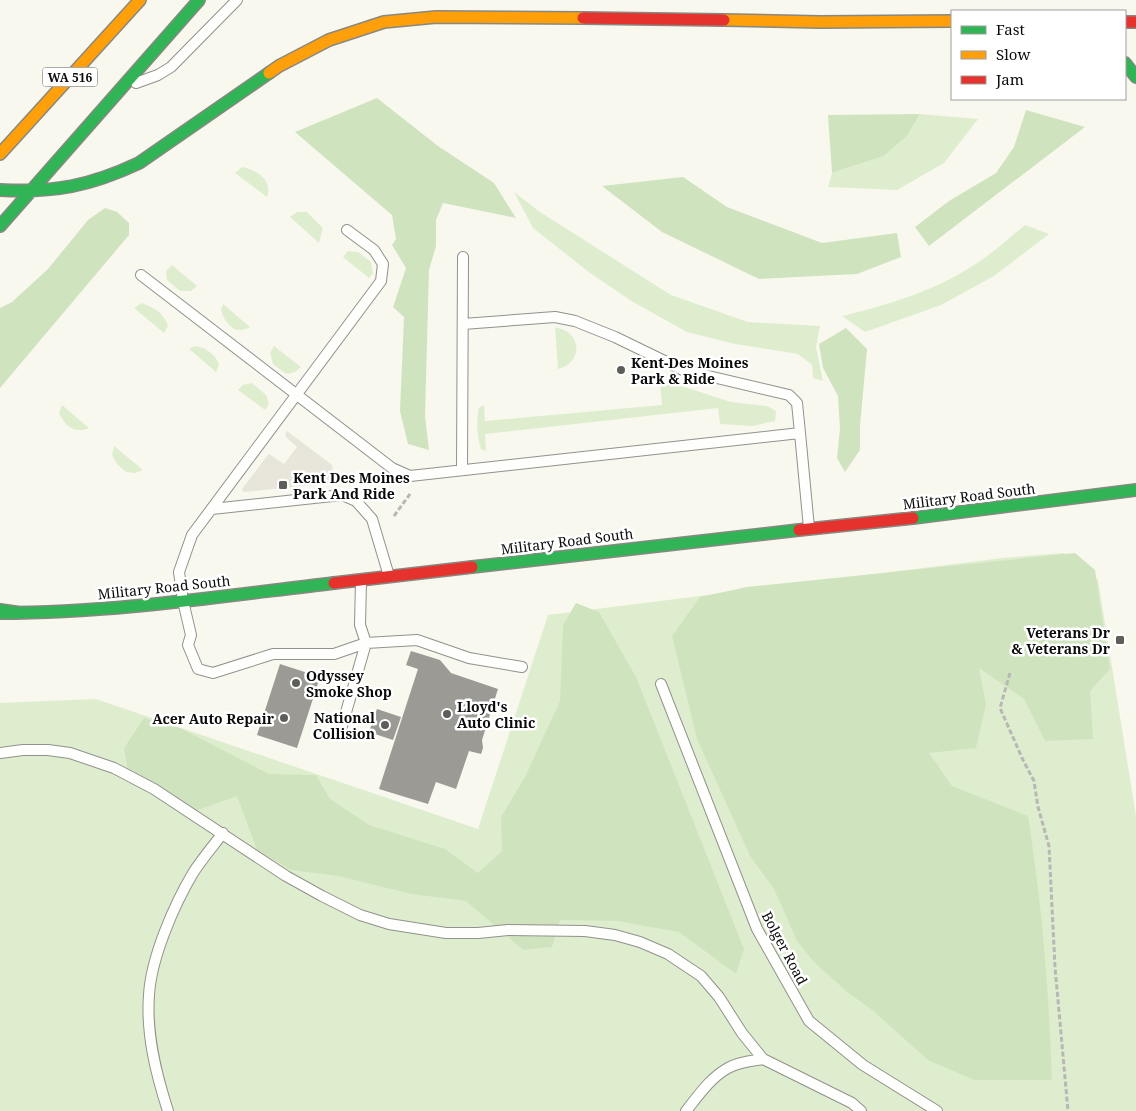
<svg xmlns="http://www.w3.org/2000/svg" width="1136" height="1111" font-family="'Noto Serif',serif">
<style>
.green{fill:#dfedcf}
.forest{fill:#cfe4be}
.plaza{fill:#e8e6da}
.building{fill:#9b9a94}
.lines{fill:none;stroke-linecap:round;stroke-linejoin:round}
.lane-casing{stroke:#91918d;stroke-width:12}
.fast-casing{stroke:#888883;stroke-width:14}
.slow-casing{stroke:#888883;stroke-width:14}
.jam-casing{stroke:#888883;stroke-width:14}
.path{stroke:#b7b7b5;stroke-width:3;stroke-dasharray:5 2.5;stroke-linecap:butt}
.lane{stroke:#fefefc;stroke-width:10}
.fast{stroke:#30b455;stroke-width:11}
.slow{stroke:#ff9f0a;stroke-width:11}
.jam{stroke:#e5322d;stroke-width:11}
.poi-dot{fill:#5d5d5a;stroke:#fff;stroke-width:2}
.labels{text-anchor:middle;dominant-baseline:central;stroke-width:5;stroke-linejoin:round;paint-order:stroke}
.shield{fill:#fff;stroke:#545454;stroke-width:1}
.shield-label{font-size:12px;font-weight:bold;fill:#0a0a0a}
.poi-label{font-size:14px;font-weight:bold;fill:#0a0a0a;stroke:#fff;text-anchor:start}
.street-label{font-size:14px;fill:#0a0a0a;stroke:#fff}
</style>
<rect width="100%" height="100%" fill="#f8f8ee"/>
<path class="green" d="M 920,114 L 978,119 L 944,163 L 897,190 L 828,187 L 832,173 L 884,156 L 907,136 Z
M 242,167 C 257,170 273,180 267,197 L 235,173 Z
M 514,192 L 540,212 L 671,295 L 748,322 L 820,326 L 816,347 L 823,381 L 813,378 L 812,365 L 798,354 L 735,344 L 687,332 L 633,302 L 590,273 L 533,228 Z
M 297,212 L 307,212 L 323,228 L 319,243 L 290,217 Z
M 1025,225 L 1049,234 L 994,276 L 941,305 L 865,332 L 842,316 C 888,305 934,291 974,265 C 992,254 1009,238 1025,225 Z
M 348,251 L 358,252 L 371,262 L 373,273 L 369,278 L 343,257 Z
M 172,265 L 197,286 L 191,291 L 180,291 L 167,280 L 166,271 Z
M 142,303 C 155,308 164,313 168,326 L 164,333 L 134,308 Z
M 223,304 L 250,327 C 235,336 225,324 221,310 Z
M 555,327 C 561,329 566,330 570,334 C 583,347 575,366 558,369 Z
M 195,346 C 206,348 214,353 219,364 L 216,372 L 189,349 Z
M 274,346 L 301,367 L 295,372 L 286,374 L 273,364 L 270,353 Z
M 663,380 L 731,402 L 767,406 L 776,411 L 775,421 L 752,426 L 720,424 L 718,408 L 485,434 L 486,451 L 481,449 C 477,435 476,423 479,408 L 484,405 L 485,421 L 662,405 L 660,383 Z
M 252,383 L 266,395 L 269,404 L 265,410 L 238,390 L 243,385 Z
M 62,405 L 89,428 C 74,434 65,426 59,413 Z
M 114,446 L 143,470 L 135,473 L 126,472 L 117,464 L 112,455 Z
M 1064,553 L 1098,580 L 1136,816 L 1136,1111 L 0,1111 L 0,703 L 96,699 L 478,829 L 548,615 L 1002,558 Z"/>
<path class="forest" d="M 377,98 L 438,146 L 494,183 L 516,218 L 443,203 L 436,220 L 436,246 L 429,270 L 425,416 L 429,450 L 408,444 L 400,411 L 404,317 L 393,307 L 406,268 L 392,245 L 396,239 L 392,215 L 295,132 Z
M 1026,110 L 1085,127 L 929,246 L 915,227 L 949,201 L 996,173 L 1014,147 Z
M 920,114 L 907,136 L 884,156 L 832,173 L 828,115 Z
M 683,177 L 727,207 L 822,243 L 897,233 L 901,257 L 857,274 L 759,279 L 662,232 L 602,186 Z
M 105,208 L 117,212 L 129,223 L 129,235 L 0,388 L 0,308 L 12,302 L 48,269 L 88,220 Z
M 846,328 L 867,349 L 860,426 L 860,450 L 845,472 L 837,458 L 840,429 L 838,396 L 823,368 L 819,344 Z
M 1075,553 L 1095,570 L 1110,669 L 1090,691 L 1093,739 L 1045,741 L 1024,699 L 979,668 L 986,704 L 976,748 L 929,753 L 952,786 L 1028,816 C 1042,904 1049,992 1052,1080 L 974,1080 L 928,1060 L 872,1010 L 846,991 L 813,961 L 797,941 L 774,889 L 750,856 L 697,739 L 672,636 L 700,597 L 747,587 Z
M 576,603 L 599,612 L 636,677 L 744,949 L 736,974 L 679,932 L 617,921 L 560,920 L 552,947 L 523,950 L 466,901 L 411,894 L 338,876 L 291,870 L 257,850 L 237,796 L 195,811 L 130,784 L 124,748 L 144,718 L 180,728 L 269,774 L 316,775 L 330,799 L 369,825 L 445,849 L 478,873 L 502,851 L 501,817 L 525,777 L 560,701 L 563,625 Z"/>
<path class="plaza" d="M 287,431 L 332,465 L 334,483 L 243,492 L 242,489 L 267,456 L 269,454 L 284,464 L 297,447 L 286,437 L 285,434 Z"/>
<path class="building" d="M 411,651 L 440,660 L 451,673 L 498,689 L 482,740 L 483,748 L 481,754 L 469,751 L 456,789 L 436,782 L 428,804 L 379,789 L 418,669 L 406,665 Z
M 280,664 L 320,677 L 297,748 L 257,735 Z
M 377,709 L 401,717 L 393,740 L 369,732 Z"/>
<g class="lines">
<g class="lane-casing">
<path id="lane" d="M 136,83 L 158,75 L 171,67 L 237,0
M 347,230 L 374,250 L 383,264 L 381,281 L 192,535 L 179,572 L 183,601 L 191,635 L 188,645 L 198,669 L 213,673 L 273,654 L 334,654 L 366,643
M 141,275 L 392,468 L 410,476 L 800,433 L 809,528
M 463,324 L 555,317 L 575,321 L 615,337 L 683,370 L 789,395 L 797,403 L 800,433
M 462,470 L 463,257
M 212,509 L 342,495 L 356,501 L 372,519 L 389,576
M 361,581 L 360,625 L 366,643 L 417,640 L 469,658 L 522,667
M 661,684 L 757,929 L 809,1021 L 863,1065 L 937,1111
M 340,733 L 366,643
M 0,753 L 23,750 L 48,750 L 70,753 L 114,768 L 154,789 L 286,876 L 322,896 L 360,915 L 389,924 L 446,933 L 478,933 L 508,930 L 585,931 L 615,935 L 640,942 L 668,954 L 701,976 L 719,997 L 742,1033 L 763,1059 L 852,1103 L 861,1111
M 168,1111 C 156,1074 146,1034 149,995 C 151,958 174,905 193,873 C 202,859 213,846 223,833
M 686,1111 C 698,1096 710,1078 728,1068 C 738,1062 751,1061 763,1059"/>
</g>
<g class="fast-casing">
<path id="fast" d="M 1125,63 L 1136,77
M 0,190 C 54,193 90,186 139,163 L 269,73
M 0,226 L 199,0
M 913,518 L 1136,490
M 472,567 L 799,530
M 0,610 L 21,613
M 0,613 C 112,613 223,596 334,583"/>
</g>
<g class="slow-casing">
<path id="slow" d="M 724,20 L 820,22 L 952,21
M 269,73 L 279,66 L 329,40 L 384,22 L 436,17 L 583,18
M 0,154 L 140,0"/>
</g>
<g class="jam-casing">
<path id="jam" d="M 583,18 L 724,20
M 1125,22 L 1136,22
M 799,530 L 913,518
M 334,583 L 472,567"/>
</g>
<path class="path" d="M 394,516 L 410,494
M 1010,673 L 1000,708 L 1023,760 L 1034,781 L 1038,807 L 1049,846 L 1055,967 L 1068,1111"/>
<use href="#lane" class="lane"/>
<use href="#fast" class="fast"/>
<use href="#slow" class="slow"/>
<use href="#jam" class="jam"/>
</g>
<g class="poi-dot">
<circle cx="621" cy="370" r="5"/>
<rect x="278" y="480" width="10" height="10" rx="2.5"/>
<rect x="1115" y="635" width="10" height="10" rx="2.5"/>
<circle cx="296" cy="683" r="5"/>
<circle cx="447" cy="714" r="5"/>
<circle cx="284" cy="718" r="5"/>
<circle cx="385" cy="725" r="5"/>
</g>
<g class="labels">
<rect class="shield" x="42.5" y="67.5" width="55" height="19" rx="4"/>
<g class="shield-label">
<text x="70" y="77">WA 516</text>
</g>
<g class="poi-label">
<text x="631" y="362">Kent-Des Moines<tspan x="631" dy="16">Park &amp; Ride</tspan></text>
<text x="293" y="477">Kent Des Moines<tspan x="293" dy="16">Park And Ride</tspan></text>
<text x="1110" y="632" text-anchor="end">Veterans Dr<tspan x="1110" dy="16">&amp; Veterans Dr</tspan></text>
<text x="306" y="675">Odyssey<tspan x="306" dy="16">Smoke Shop</tspan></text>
<text x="457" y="706">Lloyd's<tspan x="457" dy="16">Auto Clinic</tspan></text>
<text x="375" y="717" text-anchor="end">National<tspan x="375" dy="16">Collision</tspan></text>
<text x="274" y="718" text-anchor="end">Acer Auto Repair</text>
</g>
<g class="street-label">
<text transform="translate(969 496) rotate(-7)">Military Road South</text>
<text transform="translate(567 541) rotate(-7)">Military Road South</text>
<text transform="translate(164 587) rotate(-6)">Military Road South</text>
<text transform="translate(785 948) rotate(62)">Bolger Road</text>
</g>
</g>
<rect x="951" y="10" width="175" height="90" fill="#ffffff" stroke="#9d9d9d"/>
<rect x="961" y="26" width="25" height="8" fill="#30b455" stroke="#9d9d9d"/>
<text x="996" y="35" font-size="15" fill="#0a0a0a">Fast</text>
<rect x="961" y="51" width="25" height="8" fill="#ff9f0a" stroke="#9d9d9d"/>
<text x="996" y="60" font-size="15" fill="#0a0a0a">Slow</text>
<rect x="961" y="76" width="25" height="8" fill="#e5322d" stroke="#9d9d9d"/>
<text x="996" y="85" font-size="15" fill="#0a0a0a">Jam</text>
</svg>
